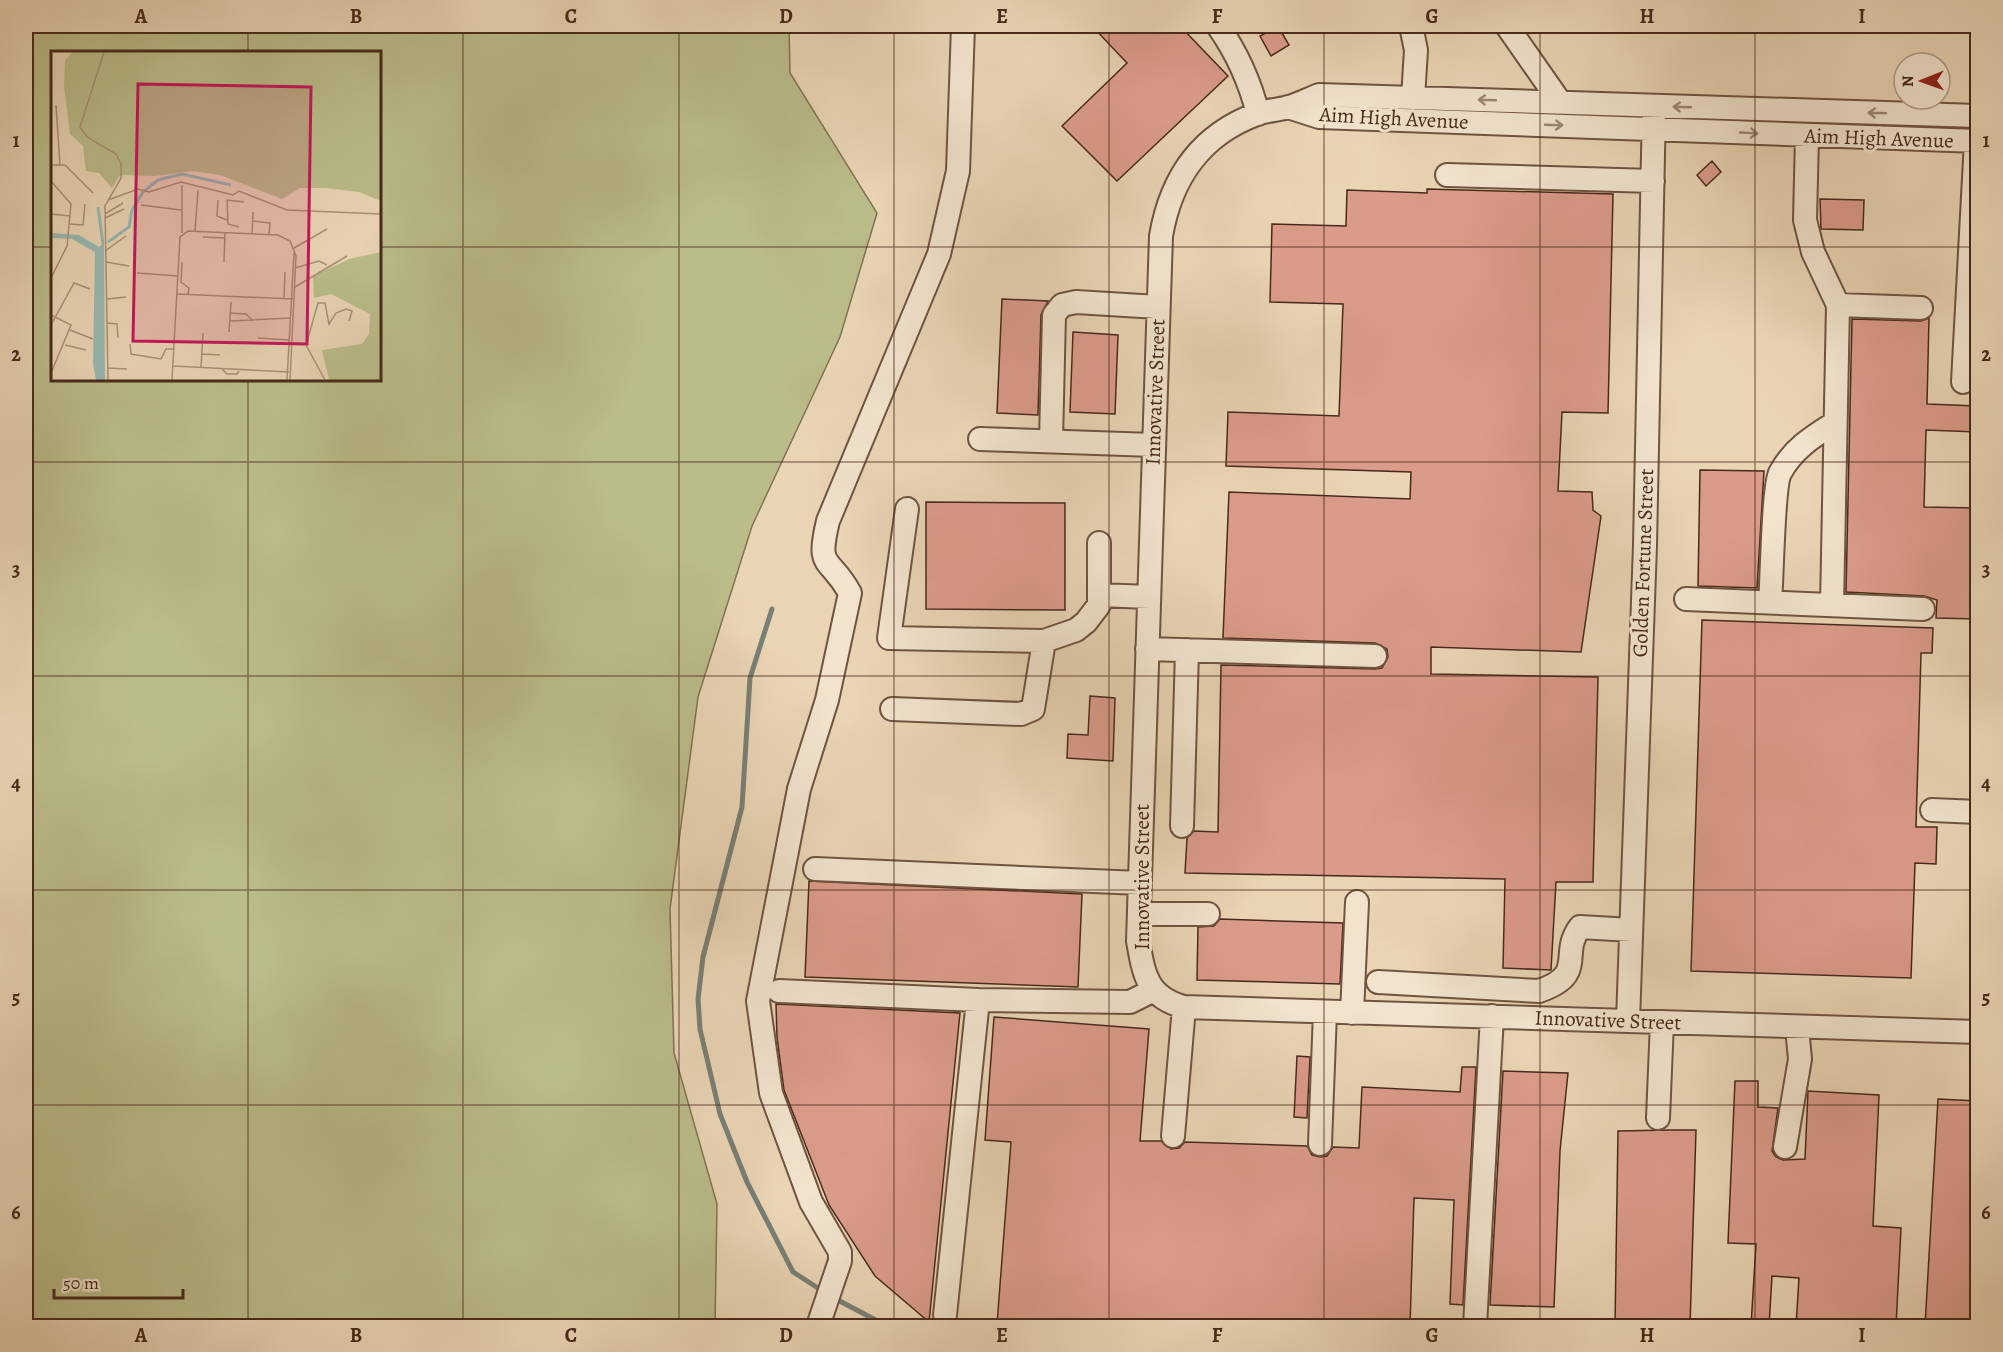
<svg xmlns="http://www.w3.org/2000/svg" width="2003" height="1352" font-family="Alegreya,serif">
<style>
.green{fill:#babc8a;stroke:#817352;stroke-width:1.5;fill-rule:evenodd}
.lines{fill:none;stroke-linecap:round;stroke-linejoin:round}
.stream{stroke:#787f75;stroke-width:5}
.building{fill:#db9b8a;stroke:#482a1a;stroke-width:1.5}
.minor-casing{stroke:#705440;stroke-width:26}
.minor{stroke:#f1e3ce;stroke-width:22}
.oneway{stroke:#9c8674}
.grid{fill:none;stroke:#482a1a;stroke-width:1.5;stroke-opacity:0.55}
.labels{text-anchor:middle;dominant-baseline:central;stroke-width:6;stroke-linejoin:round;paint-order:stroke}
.street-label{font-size:21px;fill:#482a1a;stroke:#f1e3ce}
.inset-river{fill:none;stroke:#98b8b2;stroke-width:3}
.inset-road{fill:none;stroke:#a99076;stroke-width:1.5}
.view{fill:#c2185b;fill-opacity:0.15;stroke:#c2185b;stroke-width:3}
.inset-edge{fill:none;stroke:#482a1a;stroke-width:3}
.neatline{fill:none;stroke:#482a1a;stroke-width:2}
.grid-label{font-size:20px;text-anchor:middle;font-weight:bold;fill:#482a1a}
</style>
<rect width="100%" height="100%" fill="#e9d4b4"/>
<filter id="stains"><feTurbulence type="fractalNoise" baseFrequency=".00333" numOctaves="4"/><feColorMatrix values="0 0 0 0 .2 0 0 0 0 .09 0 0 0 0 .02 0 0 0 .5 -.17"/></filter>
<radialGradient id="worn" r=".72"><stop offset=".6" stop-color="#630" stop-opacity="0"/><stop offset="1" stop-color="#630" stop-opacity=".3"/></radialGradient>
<path class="green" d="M 26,26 L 789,26 L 790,73 L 877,213 L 840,337 L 752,526 L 698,697 L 670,909 L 674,1053 L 717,1204 L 715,1326 L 26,1326 ZM 52,52 L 380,52 L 380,380 L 52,380 Z"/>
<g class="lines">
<path class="stream" d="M 772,609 L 750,678 L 742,807 L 703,957 L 698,999 L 700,1029 L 720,1114 L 747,1182 L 793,1272 L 824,1292
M 834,1298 L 887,1326"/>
</g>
<path class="building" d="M 1092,26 L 1180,26 L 1228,76 L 1117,181 L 1062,126 L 1127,63 Z
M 1278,26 L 1289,45 L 1271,56 L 1260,36 Z
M 1712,161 L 1721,172 L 1706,186 L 1697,175 Z
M 1427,189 L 1613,194 L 1608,413 L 1562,412 L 1558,491 L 1592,492 L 1593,510 L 1601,516 L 1581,652 L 1431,647 L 1431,674 L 1598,677 L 1593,882 L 1556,882 L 1551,970 L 1503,968 L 1505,879 L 1185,873 L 1187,838 L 1194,831 L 1218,832 L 1221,665 L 1375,669 L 1382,668 L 1388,657 L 1387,649 L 1375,643 L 1223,638 L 1229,492 L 1410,499 L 1411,472 L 1226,466 L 1228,412 L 1339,416 L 1343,304 L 1270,302 L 1272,224 L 1346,226 L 1347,190 L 1427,193 Z
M 1820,199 L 1864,200 L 1863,230 L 1821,229 Z
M 1002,299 L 1048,301 L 1041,315 L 1038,415 L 997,413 Z
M 1929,318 L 1927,404 L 1977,406 L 1977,432 L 1926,430 L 1924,507 L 1977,508 L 1977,619 L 1936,618 L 1937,600 L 1924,596 L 1846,592 L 1852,319 L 1921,321 Z
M 1073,332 L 1118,335 L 1115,414 L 1070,412 Z
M 1700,470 L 1764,471 L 1757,588 L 1698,586 Z
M 926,502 L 1065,503 L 1065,610 L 926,609 Z
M 1702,620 L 1933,628 L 1932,653 L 1921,653 L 1916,827 L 1937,827 L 1936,864 L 1915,863 L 1911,978 L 1691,971 Z
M 1090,696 L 1115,698 L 1113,761 L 1067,758 L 1068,734 L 1088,735 Z
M 809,881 L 1082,894 L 1078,987 L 805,977 Z
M 1220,919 L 1343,923 L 1340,984 L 1197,980 L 1198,927 L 1214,926 Z
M 776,1004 L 960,1013 L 929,1322 L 875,1276 L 829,1205 L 784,1090 L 777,1037 Z
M 994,1017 L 1149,1029 L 1140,1141 L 1161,1141 L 1171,1149 L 1179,1148 L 1185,1142 L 1307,1146 L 1312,1155 L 1320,1157 L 1327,1156 L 1333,1147 L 1359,1148 L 1362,1087 L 1460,1092 L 1462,1067 L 1476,1067 L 1463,1305 L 1450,1304 L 1454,1200 L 1414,1198 L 1410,1326 L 997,1324 L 1011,1142 L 985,1140 Z
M 1297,1056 L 1310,1057 L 1307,1118 L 1294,1117 Z
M 1503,1071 L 1568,1073 L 1560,1151 L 1554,1307 L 1490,1305 Z
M 1735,1081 L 1758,1081 L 1758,1107 L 1778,1108 L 1772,1151 L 1776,1157 L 1783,1160 L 1805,1159 L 1808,1091 L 1879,1095 L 1873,1226 L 1901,1228 L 1896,1326 L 1796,1326 L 1799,1278 L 1772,1276 L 1769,1326 L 1751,1326 L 1756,1244 L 1728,1243 Z
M 1938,1099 L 1977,1101 L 1977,1326 L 1925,1326 Z
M 1670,1130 L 1696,1130 L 1690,1326 L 1615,1326 L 1618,1131 Z"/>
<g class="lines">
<g class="minor-casing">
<path id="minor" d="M 1218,26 C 1237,53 1250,82 1258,114
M 1411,26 L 1416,50 L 1413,98
M 1507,26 L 1560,102
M 1288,107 L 1319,117 L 1978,141
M 1978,116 L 1319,95 C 1309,99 1299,104 1289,107 C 1279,110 1267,110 1257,114 C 1200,135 1171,178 1161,236 L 1138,941 C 1144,975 1147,997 1184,1007 L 1978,1032
M 1807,136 L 1805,220 L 1813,252 L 1838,305 L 1832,605
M 1447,175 L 1653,181
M 1838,305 L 1921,308
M 1963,382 L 1976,141
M 980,439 L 1153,445
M 1051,441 L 1054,315 L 1062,305 L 1076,302 L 1158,307
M 907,509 L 889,638 L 1044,641 L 1076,630 L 1086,622 L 1099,605 L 1099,543
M 1099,595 L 1149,597
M 1686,599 L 1923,609
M 1770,602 C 1772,581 1773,487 1780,473 C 1792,450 1812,437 1833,424
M 1147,649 L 1375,656
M 892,709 L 1021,714 L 1033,709 L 1044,641
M 1932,810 L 1978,812
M 1182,826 L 1187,650
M 815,869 L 1140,883
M 1139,914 L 1208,914
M 1378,982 L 1539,991 C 1588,974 1559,955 1580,927 L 1631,930
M 779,991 L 978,1000 L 1130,1002 L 1152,991
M 1352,1013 L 1357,902
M 1628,1021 L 1645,545 L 1654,106
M 1658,1118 L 1662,1022
M 1173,1136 L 1184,1007
M 1320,1144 L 1325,1012
M 1785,1147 L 1800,1059 L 1797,1028
M 945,1315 L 978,1000
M 818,1326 L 840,1261 L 840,1252 L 811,1202 L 771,1093 L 758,1001 L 799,789 L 827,700 L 850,593 C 829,555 816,571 828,521 L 939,254 L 958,171 L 963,26
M 1475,1326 L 1492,1016"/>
</g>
<use href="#minor" class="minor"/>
</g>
<defs><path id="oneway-shaft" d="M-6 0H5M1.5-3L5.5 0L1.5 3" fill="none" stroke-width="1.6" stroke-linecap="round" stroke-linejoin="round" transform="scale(1.5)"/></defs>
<g class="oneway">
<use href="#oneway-shaft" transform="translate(1487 100) rotate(-178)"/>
<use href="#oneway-shaft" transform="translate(1682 107) rotate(-178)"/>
<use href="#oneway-shaft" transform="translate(1877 113) rotate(-178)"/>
<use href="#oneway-shaft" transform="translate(1554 125) rotate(2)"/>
<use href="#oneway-shaft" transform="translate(1749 133) rotate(3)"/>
</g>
<path class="grid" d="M 248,26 L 248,52M 463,26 L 463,1326M 679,26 L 679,1326M 894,26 L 894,1326M 1109,26 L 1109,1326M 1324,26 L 1324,1326M 1540,26 L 1540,1326M 1755,26 L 1755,1326M 26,247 L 52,247M 380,247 L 1978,247M 248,380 L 248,1326M 26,462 L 1978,462M 26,676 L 1978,676M 26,890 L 1978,890M 26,1105 L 1978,1105"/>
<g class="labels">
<g class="street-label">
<text transform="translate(1394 118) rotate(3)">Aim High Avenue</text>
<text transform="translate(1879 138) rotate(2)">Aim High Avenue</text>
<text transform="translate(1155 392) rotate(-88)">Innovative Street</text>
<text transform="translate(1643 563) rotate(-88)">Golden Fortune Street</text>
<text transform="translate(1142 877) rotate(-90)">Innovative Street</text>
<text transform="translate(1608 1020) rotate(2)">Innovative Street</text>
</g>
</g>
<g transform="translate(51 51)">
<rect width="330" height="330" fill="#e9d4b4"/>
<path d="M 21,1 L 330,1 L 330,150 L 308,141 L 274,137 L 249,137 L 231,148 L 169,124 L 142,120 L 104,125 L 69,124 L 61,137 L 48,122 L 35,120 L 32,95 L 19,83 L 13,35 L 14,10 ZM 330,201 L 330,329 L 278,329 L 271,299 L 311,293 L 318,283 L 319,263 L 280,243 L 263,247 L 262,225 L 298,208 Z" fill="#babc8a"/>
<path d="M 0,182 L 28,184 L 48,196 L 53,192 L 54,329 L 45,329 L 42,313 L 44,201 L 21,188 L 0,187 Z" fill="#98b8b2"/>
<path class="inset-river" d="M 47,156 L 52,193M 57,191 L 78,176 L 81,159 L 92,141 L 107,129 L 131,123 L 180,134"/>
<path class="inset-road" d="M 53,1 L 29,76 L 36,86 L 65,103 L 70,113 L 70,127 L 54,155 L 57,329M 5,54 L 9,114M 0,114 L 14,114 L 42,142M 0,130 L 20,153 L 16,195 L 0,227M 57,149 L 87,138 L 98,141 L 130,131 L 182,144 L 188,140 L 236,159 L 330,163M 167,149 L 166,165 L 176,169M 90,154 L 130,159M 0,163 L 19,165M 54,163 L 72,152M 54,167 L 73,158M 201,170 L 219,172 L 218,184M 19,173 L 32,174 L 34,153M 188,176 L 177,173 L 176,149 L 193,151M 144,180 L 147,139M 131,182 L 131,134M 201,183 L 202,161M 152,186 L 174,187M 243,197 L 276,178M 54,200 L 75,185M 55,211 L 78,215M 131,211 L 130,231 L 138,237 L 137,243M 173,211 L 174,182M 244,217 L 268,210 L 276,214M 86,222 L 127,225M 244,236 L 296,205M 126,243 L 242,248M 56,248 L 75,246M 233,248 L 234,221M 179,262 L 195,263 L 202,270M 0,264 L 20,274 L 0,322M 179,270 L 239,267M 56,272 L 66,273 L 67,287M 0,274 L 23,232 L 39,238M 19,279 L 42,288M 178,281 L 180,251M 207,287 L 238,289M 79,293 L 80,303 L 110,308 L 115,298 L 123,298M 14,294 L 35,299M 151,303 L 169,304M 122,315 L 238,321M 150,316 L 152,282M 57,317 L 76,318M 171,318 L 176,323 L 186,323 L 189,318M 121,329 L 129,186 L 137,180 L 227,184 L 239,190 L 245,205 L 239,329M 236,329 L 243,202M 274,329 L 255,294 L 267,252 L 274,252 L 278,273 L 285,262 L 295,258 L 301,260 L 298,270"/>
<path class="view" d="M 87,33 L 260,36 L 256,293 L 82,290 Z"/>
<rect width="330" height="330" class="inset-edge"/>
</g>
<rect width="2003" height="1352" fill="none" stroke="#e9d4b4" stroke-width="66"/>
<g transform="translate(1922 81) rotate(269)"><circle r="28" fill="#f1e3ce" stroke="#ad9986" stroke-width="1.5"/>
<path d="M0-4.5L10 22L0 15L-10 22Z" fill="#8f2418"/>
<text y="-9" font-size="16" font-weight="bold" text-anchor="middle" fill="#482a1a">N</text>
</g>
<path d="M54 1289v9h129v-9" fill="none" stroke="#482a1a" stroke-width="3"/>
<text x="63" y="1289" font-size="18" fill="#482a1a" stroke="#f1e3ce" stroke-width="4.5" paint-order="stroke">50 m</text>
<rect x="33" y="33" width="1937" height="1286" class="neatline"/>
<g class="grid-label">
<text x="141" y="23">A</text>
<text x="356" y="23">B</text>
<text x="571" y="23">C</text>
<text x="786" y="23">D</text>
<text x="1002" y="23">E</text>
<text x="1217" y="23">F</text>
<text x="1432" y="23">G</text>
<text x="1647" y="23">H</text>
<text x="1862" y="23">I</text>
<text x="16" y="147">1</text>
<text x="1986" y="147">1</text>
<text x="16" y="361">2</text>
<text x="1986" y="361">2</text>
<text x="16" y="576">3</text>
<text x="1986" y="576">3</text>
<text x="16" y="790">4</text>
<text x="1986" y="790">4</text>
<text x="16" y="1004">5</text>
<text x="1986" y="1004">5</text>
<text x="16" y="1219">6</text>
<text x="1986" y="1219">6</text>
<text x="141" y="1342">A</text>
<text x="356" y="1342">B</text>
<text x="571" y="1342">C</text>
<text x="786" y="1342">D</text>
<text x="1002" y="1342">E</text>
<text x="1217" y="1342">F</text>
<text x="1432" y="1342">G</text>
<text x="1647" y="1342">H</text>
<text x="1862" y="1342">I</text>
</g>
<rect width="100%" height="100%" filter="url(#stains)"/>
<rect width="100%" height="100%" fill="url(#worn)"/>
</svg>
